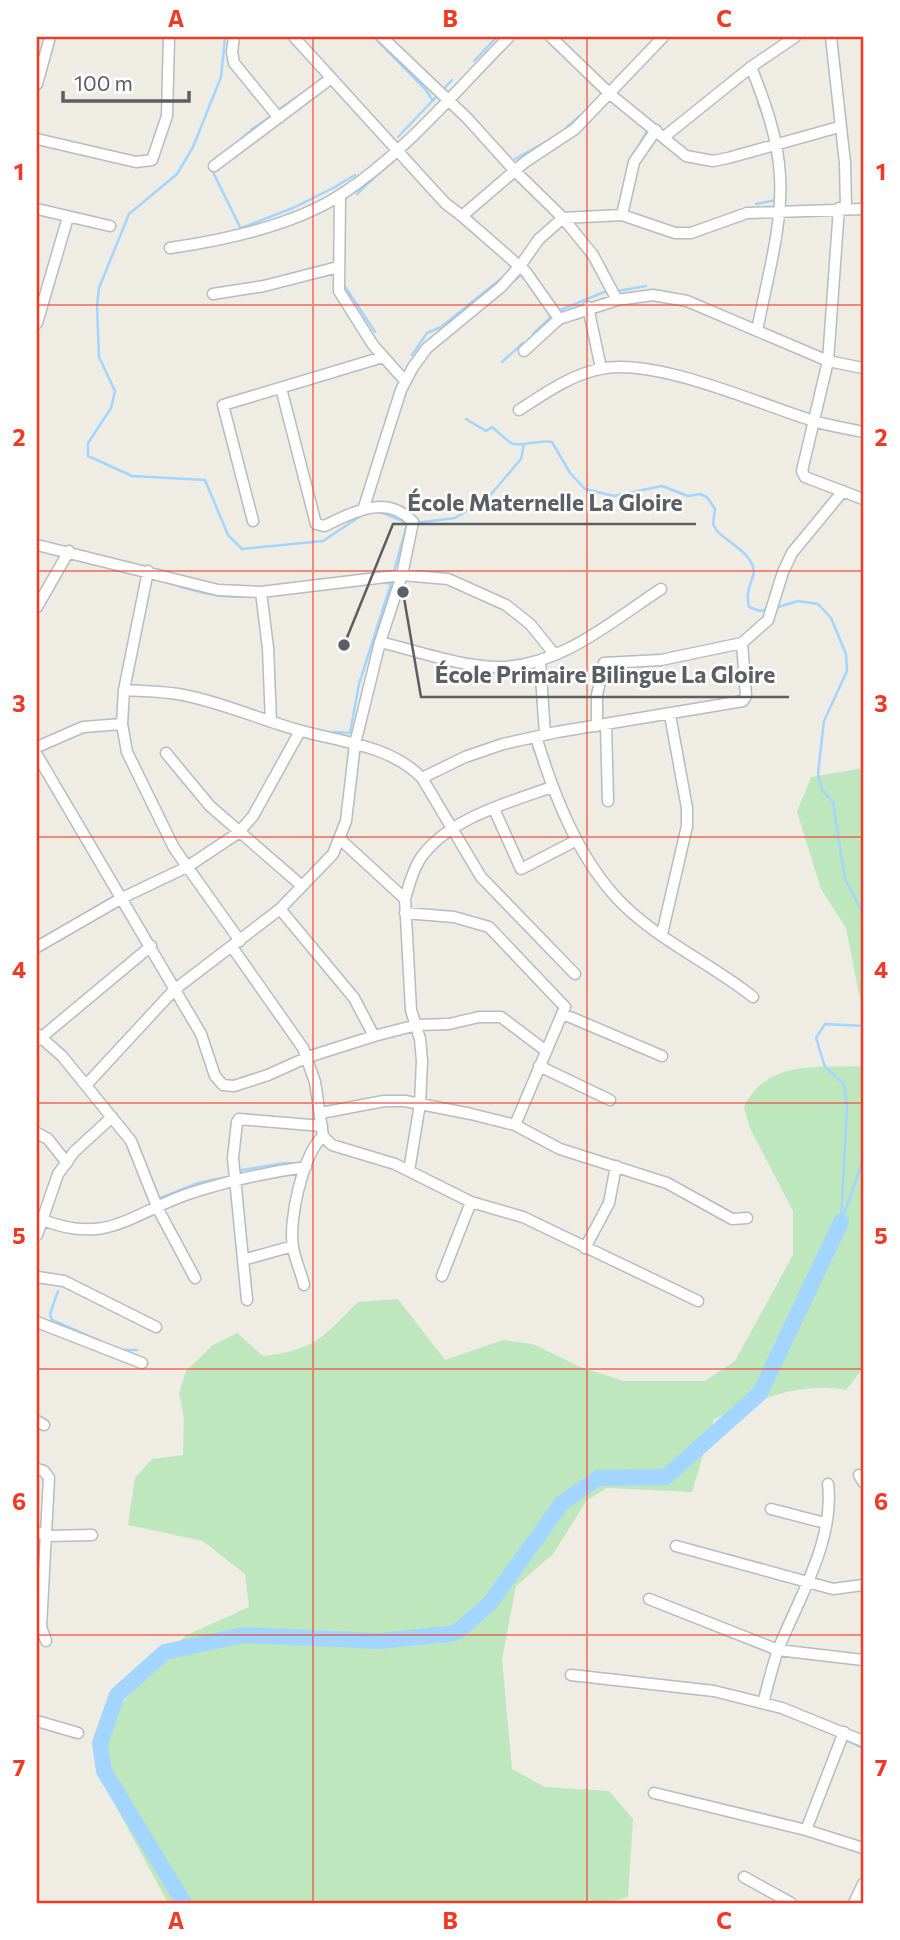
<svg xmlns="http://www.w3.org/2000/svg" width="900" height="1940" font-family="Commissioner,sans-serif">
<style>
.green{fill:#bee7be}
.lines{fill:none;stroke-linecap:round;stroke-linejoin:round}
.stream{stroke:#a2d5ff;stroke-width:2.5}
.river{stroke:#a2d5ff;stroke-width:16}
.minor-casing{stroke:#b8bbc0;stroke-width:13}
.minor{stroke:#fff;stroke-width:10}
.grid{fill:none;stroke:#f13926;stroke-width:2;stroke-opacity:0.55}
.leader{fill:none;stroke:#5b5f64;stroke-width:2.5}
.callout-dot{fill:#5b5f64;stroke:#fff;stroke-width:2.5}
.callout-label{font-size:23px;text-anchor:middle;font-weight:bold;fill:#5b5f64;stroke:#fff;stroke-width:5;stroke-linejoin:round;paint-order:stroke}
.neatline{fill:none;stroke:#f13926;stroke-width:2.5}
.grid-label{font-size:23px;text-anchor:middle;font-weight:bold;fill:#f13926}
</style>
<rect width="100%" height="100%" fill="#eeece3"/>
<path class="green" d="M 863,768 L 863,1014 L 846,928 L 821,889 L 797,812 L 811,777 Z
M 863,1066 L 863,1368 L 846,1390 C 798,1381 758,1401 714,1419 L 692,1492 L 607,1488 L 587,1500 L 553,1554 L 516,1586 L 502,1659 L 512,1769 L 545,1787 L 609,1791 L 633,1819 L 628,1897 L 608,1903 L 168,1903 L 99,1775 L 106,1723 L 145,1676 L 185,1636 L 249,1607 L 245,1574 L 203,1541 L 128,1525 L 135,1478 L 152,1459 L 183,1455 L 184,1418 L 179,1393 L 186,1371 L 213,1345 L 237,1333 L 263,1356 C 315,1350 322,1338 358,1302 L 398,1299 L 445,1360 L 503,1340 L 533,1344 L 580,1367 L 624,1381 L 705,1381 L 735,1361 L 793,1255 L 793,1211 L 750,1128 L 744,1107 C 767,1059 819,1068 863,1066 Z"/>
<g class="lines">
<path class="stream" d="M 225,37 L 221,77 L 193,147 L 177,174 L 129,214 L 99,288 L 97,306 L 99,357 L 115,391 L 111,408 L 88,443 L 88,456 L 132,476 L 205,480 L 228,535 L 242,549 L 323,541 L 365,513
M 374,37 L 426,90 L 433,101
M 474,61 L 497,37
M 758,103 L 765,119
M 278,110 L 300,95
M 567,127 L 581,115
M 251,130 L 274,114
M 398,137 L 452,80
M 236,144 L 249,132
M 638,147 L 648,129
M 736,151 L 753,147
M 515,159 L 556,136
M 210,166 L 242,231
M 338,185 L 355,175
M 530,193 L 550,212
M 357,194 L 385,167
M 756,204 L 776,200
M 241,228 L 293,208 L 337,186
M 344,285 L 375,332
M 509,285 L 523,273
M 618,291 L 646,286
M 40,296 L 56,243
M 558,311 L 609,290
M 533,334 L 553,315
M 412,355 L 427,333 L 441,327 L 507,274
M 502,362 L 523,343
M 466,419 L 486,431 L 492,427 C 498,432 505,439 511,443 C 519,448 539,439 552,442 L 570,473 L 585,489 L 614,496 L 662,486 L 688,496 L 700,494 L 707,497 L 715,509 L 713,524 L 717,531 C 727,542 759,557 753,576 C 749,588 746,593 749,607 L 760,611 L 768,609
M 378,511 L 407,523
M 414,523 L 455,518 L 487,499 L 521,459 L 524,444
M 37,540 L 47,544
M 394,571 L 406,528
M 173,584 C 197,592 223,599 248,596
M 775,608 L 798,601 L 818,604 L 831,618 L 846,654 L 847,671 L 824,721 L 818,773 L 822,790 L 833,802 L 845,879 L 863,913
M 334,732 L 350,733 L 359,684 L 391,584 L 383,582
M 533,747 L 541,765
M 239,1176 L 242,1170 L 285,1163 L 304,1164
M 158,1199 L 198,1183 L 233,1176
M 842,1220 L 863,1160
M 841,1222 L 847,1106 L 844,1084 L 825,1067 L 816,1038 L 825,1024 L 863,1026
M 58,1291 L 50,1314 L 52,1320 L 100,1341
M 122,1350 L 137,1350
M 846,1740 L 863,1748"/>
<path class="river" d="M 184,1903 L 104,1771 L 100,1743 L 117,1695 L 165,1652 L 243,1635 L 380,1641 L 456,1633 L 490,1603 L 562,1503 L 598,1478 L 666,1477 L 760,1393 L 841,1222"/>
<g class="minor-casing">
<path id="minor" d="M 234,37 L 232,52 L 234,63 L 279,118
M 294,37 L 445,203 L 462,216 L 525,162 L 575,129 L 663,37
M 382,37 L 467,118 L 515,171 L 563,218 L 593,255 L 617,300
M 551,37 L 610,94 L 686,156 L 713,161 L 728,158 L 839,127
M 831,37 L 845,163 L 846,208
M 751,67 C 765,102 778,138 780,176 C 783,227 766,282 757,331
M 37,84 L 50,37
M 664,137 L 751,67 L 795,37
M 37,139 L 136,162 L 152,160 L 167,116 L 169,37
M 214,166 L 330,79
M 340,196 L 339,291 L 373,345 L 405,381
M 839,208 L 828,361 L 802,471 L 805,477 L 863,499
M 37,209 L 110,226
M 622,215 L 634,162 L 656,130
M 462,216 L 526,272 L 559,319
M 170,248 C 225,240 295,225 342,194 C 405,153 456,90 509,37
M 213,294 L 264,286 L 338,267
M 588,307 L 601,368
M 37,323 L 68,217
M 524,351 L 559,319 L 617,300 L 653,295 L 687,301 L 828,361 L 863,368
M 519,410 C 544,394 570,375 600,369 C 655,357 756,403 811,420 C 828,426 846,428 863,432
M 364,507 L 401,390 L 413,367 L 427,348 L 501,287 L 520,266 L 539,239 L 563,218 L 622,215 L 675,233 L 691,233 L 747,213 L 863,209
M 253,521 L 223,405 L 383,357
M 37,545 L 218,590 L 261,592 L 402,575 L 448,579 L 506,605 L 530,624 L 555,655
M 148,571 L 124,690 L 122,724 L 127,752 L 174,848 L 240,941
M 261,592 L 268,648 L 271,722
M 37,607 L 69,551
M 380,642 C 418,651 461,667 500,667 C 561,666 612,621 661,589
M 540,662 L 545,734
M 124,690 C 142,691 161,691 178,694 C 219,701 258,719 298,730 C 340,742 390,745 422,778 L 481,877 L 575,974
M 606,725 L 608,801
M 597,726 L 597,695 L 604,663 L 661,660 L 742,643
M 536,737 C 553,792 575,851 614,895 C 651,937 709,962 753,997
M 37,747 L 83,727 L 122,724
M 166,753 L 210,806 L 302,886
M 37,755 L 201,1034 L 215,1076 L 223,1085 L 234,1086 L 268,1075 L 308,1057 L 374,1036 L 417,1025 L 449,1024 L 479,1017 L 501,1017 L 546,1051
M 422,778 L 465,757 L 503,744 L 557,732 L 743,701 L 746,696 L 742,643 L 768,620 L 783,572 L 792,553 L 843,491
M 494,809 L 521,869 L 577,840
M 341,840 L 405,899 L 411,1010 L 420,1039 L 422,1061 L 420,1104 L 409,1171
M 405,899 C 409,885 412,872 420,859 C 447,819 509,802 552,787
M 280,909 L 354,998 L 374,1036
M 405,913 L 454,917 L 489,927 L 565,1007 L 515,1125
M 662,934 L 687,826 L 687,808 L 670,715
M 37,947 L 122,898 L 187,867 L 238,833 L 253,816 L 300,731
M 232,947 L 303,1048 L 315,1082 L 323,1136 C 303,1154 288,1221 293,1247 C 295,1260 301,1272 304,1285
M 563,1014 L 662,1056
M 37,1034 L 62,1056 L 131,1141 L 158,1209 L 195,1278
M 37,1041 L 151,946
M 539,1066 L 610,1100
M 87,1084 L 174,990 L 280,909 L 333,854 L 346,821 L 355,744 L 380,642 L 402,575 L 413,522 C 386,493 352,513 324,526 L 316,524 L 281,388
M 321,1113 L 384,1101 L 405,1101 L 471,1114 L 515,1125 L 560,1149 L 667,1183 L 732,1219 L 747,1218
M 37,1133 L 48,1139 L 67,1163
M 323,1136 L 332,1145 L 395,1164 L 471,1202 L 523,1217 L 698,1301
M 43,1220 C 108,1246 133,1212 191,1193 C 229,1181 267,1172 306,1167
M 37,1235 L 58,1174 L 74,1152 L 112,1117
M 585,1248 L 609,1203 L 616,1166
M 243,1260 L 293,1246
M 442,1276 L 471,1202
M 37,1277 L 64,1281 L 156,1327
M 247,1300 L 233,1158 L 237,1122 L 239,1119 L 322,1126
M 37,1322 L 142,1363
M 37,1421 L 44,1425
M 37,1469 L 44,1471 L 49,1478 L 41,1627 L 46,1641
M 859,1475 L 863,1482
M 771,1509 L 825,1523
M 37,1532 L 47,1536 L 92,1535
M 676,1546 L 833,1589 L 863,1585
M 649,1599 L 778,1650 L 863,1660
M 571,1675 L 714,1691 L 782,1708 L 863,1741
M 763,1703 C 768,1685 772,1667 778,1650 C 798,1599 835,1541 828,1484
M 37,1721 L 78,1733
M 844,1732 L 806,1830 L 863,1848
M 654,1793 L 806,1830
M 744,1877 L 791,1903
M 854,1903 L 863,1884"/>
</g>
<use href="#minor" class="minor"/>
</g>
<path class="grid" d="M 313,37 L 313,1903M 587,37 L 587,1903M 37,305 L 863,305M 37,571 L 863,571M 37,837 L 863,837M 37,1103 L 863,1103M 37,1369 L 863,1369M 37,1635 L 863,1635"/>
<path class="leader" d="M344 645L393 524H696M403 592L421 697H789"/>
<g class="callout-dot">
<circle cx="344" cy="645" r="7"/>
<circle cx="403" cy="592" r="7"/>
</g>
<g class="callout-label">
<text x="545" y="511">École Maternelle La Gloire</text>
<text x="605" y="683">École Primaire Bilingue La Gloire</text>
</g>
<rect width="900" height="1940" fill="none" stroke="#ffffff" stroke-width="77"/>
<path d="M63 91v10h126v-10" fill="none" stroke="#5b5f64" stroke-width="3.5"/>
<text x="74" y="91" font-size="21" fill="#5b5f64" stroke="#ffffff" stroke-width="5" paint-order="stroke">100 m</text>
<rect x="38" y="38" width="824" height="1864" class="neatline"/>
<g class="grid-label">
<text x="176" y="27">A</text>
<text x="450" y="27">B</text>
<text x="724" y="27">C</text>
<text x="19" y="180">1</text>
<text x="881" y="180">1</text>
<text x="19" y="446">2</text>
<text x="881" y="446">2</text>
<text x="19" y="712">3</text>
<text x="881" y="712">3</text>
<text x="19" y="978">4</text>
<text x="881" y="978">4</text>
<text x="19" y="1244">5</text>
<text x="881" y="1244">5</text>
<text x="19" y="1510">6</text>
<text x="881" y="1510">6</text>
<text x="19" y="1776">7</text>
<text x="881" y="1776">7</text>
<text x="176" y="1929">A</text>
<text x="450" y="1929">B</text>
<text x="724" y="1929">C</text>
</g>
</svg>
